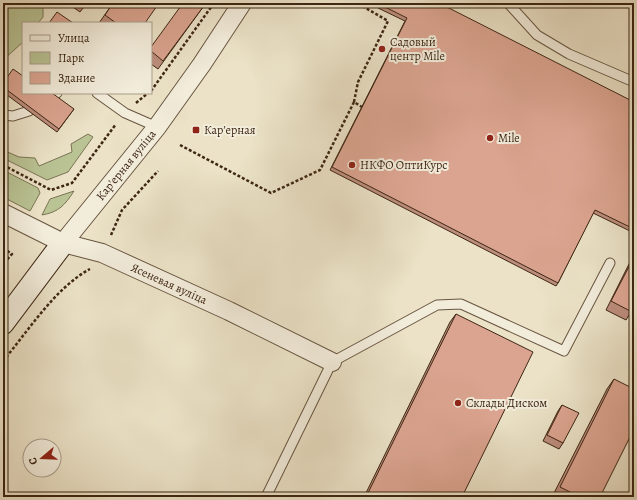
<svg xmlns="http://www.w3.org/2000/svg" width="637" height="500" font-family="Alegreya,serif">
<style>
.green{fill:#b9c394;stroke:#7b7454}
.lines{fill:none;stroke-linecap:round;stroke-linejoin:round}
.lane-casing{stroke:#685540;stroke-width:11}
.street-casing{stroke:#685540;stroke-width:20}
.secondary-casing{stroke:#3d2613;stroke-width:24}
.path{stroke:#3d2613;stroke-width:2.5;stroke-dasharray:3 2;stroke-linecap:butt}
.lane{stroke:#f2ecdb;stroke-width:9}
.street{stroke:#f2ecdb;stroke-width:18}
.secondary{stroke:#f2ecdb;stroke-width:22}
.wall{fill:#bc8d7c;stroke:#3d2613}
.building{fill:#dba490;stroke:#3d2613}
.poi-dot{fill:#8f2418;stroke:#f2ecdb;stroke-width:1.5}
.labels{text-anchor:middle;dominant-baseline:central;stroke-width:4;stroke-linejoin:round;paint-order:stroke}
.poi-label{font-size:12px;fill:#3d2613;stroke:#f2ecdb;text-anchor:start}
.street-label{font-size:12px;fill:#3d2613;stroke:#f2ecdb}
</style>
<rect width="100%" height="100%" fill="#ebe2c7"/>
<filter id="stains"><feTurbulence type="fractalNoise" baseFrequency=".005" numOctaves="4"/><feColorMatrix values="0 0 0 0 .2 0 0 0 0 .09 0 0 0 0 .02 0 0 0 .5 -.17"/></filter>
<radialGradient id="worn" r=".72"><stop offset=".6" stop-color="#630" stop-opacity="0"/><stop offset="1" stop-color="#630" stop-opacity=".3"/></radialGradient>
<path class="green" d="M 6,3 L 43,3 L 43,17 L 38,23 L 23,23 L 23,42 L 3,60 L 3,7 Z
M 88,134 L 93,137 L 68,172 L 47,180 L 3,158 L 3,150 L 19,157 L 35,158 L 39,166 L 72,152 L 71,144 Z
M 3,170 L 38,188 L 40,193 L 30,211 L 3,197 Z
M 74,191 C 65,205 59,212 42,215 L 50,199 Z"/>
<g class="lines">
<g class="lane-casing">
<path id="lane" d="M 508,3 L 537,35 L 569,54 L 634,82
M 97,93 L 125,113 L 157,127
M 51,97 L 57,93
M 3,115 L 13,116 L 29,111
M 266,497 L 332,362 L 437,305 L 461,304 L 564,351 L 610,263"/>
</g>
<g class="street-casing">
<g id="street">
<path id="s1" d="M 3,213 L 63,243 L 102,253 L 229,311 L 332,362"/>
<path d="M 63,243 L 157,127 L 202,64 L 242,3"/>
</g>
</g>
<g class="secondary-casing">
<path id="secondary" d="M 3,323 L 63,243"/>
</g>
<path class="path" d="M 356,3 L 364,7
M 151,91 L 214,3
M 354,102 L 358,82 L 388,21 L 364,7 L 366,3
M 136,103 L 148,93
M 180,145 L 271,193 L 320,170 L 354,102 L 362,107
M 3,165 L 51,190 L 72,183 L 116,124
M 111,235 L 122,210 L 158,171
M 3,248 L 12,254 L 3,264
M 3,361 C 29,330 55,288 90,269"/>
<use href="#lane" class="lane"/>
<use href="#street" class="street"/>
<use href="#secondary" class="secondary"/>
</g>
<path class="wall" d="M 67,3 L 87,3 L 80,12 Z
M 113,3 L 145,23 L 99,23 Z
M 206,3 L 158,69 L 151,64 L 151,47 Z
M 381,3 L 439,3 L 634,229 L 632,232 L 593,213 L 558,283 L 556,286 L 330,170 L 405,21 L 378,8 Z
M 3,83 L 74,109 L 57,132 L 3,92 Z
M 634,254 L 634,307 L 626,320 L 606,310 Z
M 456,314 L 462,497 L 364,497 L 450,322 Z
M 614,379 L 600,497 L 552,497 L 607,389 Z
M 562,405 L 563,443 L 559,449 L 543,441 L 558,411 Z"/>
<path class="building" d="M 79,3 L 87,3 L 85,6 Z
M 113,3 L 159,3 L 145,23 L 116,23 L 105,15 Z
M 183,3 L 206,3 L 163,61 L 151,51 L 151,47 Z
M 381,3 L 439,3 L 634,102 L 634,229 L 595,210 L 558,283 L 332,167 L 407,18 L 381,5 Z
M 57,12 L 73,23 L 49,23 Z
M 13,69 L 23,76 L 23,93 L 52,93 L 74,109 L 59,129 L 3,87 L 3,83 Z
M 634,257 L 634,307 L 632,312 L 611,301 Z
M 456,314 L 533,352 L 462,497 L 366,497 Z
M 614,379 L 634,389 L 634,429 L 600,497 L 580,497 L 560,487 Z
M 562,405 L 579,413 L 563,443 L 547,435 Z"/>
<g class="poi-dot">
<circle cx="382" cy="49" r="4"/>
<rect x="192" y="126" width="8" height="8" rx="2"/>
<circle cx="490" cy="138" r="4"/>
<circle cx="352" cy="165" r="4"/>
<circle cx="458" cy="403" r="4"/>
</g>
<g class="labels">
<g class="poi-label">
<text x="390" y="42">Садовый<tspan x="390" dy="14">центр Mile</tspan></text>
<text x="204" y="130">Карʼерная</text>
<text x="498" y="138">Mile</text>
<text x="360" y="165">НКФО ОптиКурс</text>
<text x="466" y="403">Склады Диском</text>
</g>
<g class="street-label">
<text transform="translate(126 165) rotate(-51)">Карʼерная вуліца</text>
<text stroke="none"><textPath href="#s1" startOffset="181">Ясеневая вуліца</textPath></text>
</g>
</g>
<rect width="637" height="500" fill="none" stroke="#ebe2c7" stroke-width="16"/>
<rect x="4" y="4" width="629" height="492" fill="none" stroke="#3d2613" stroke-width="2"/>
<rect x="8" y="8" width="621" height="484" fill="none" stroke="#3d2613"/>
<rect x="22" y="22" width="130" height="72" fill="#f2ecdb" stroke="#aa9d8b"/>
<rect x="30" y="35" width="20" height="6" fill="#f2ecdb" stroke="#aa9d8b"/>
<text x="58" y="42" font-size="12" fill="#3d2613">Улица</text>
<rect x="30" y="52" width="20" height="12" fill="#b9c394" stroke="#aa9d8b"/>
<text x="58" y="62" font-size="12" fill="#3d2613">Парк</text>
<rect x="30" y="72" width="20" height="12" fill="#dba490" stroke="#aa9d8b"/>
<text x="58" y="82" font-size="12" fill="#3d2613">Здание</text>
<g transform="translate(42 458) rotate(251)"><circle r="19" fill="#f2ecdb" stroke="#aa9d8b"/>
<path d="M0-3L7 15L0 10L-7 15Z" fill="#8f2418"/>
<text y="-6" font-size="11" font-weight="bold" text-anchor="middle" fill="#3d2613">С</text>
</g>
<rect width="100%" height="100%" filter="url(#stains)"/>
<rect width="100%" height="100%" fill="url(#worn)"/>
</svg>
